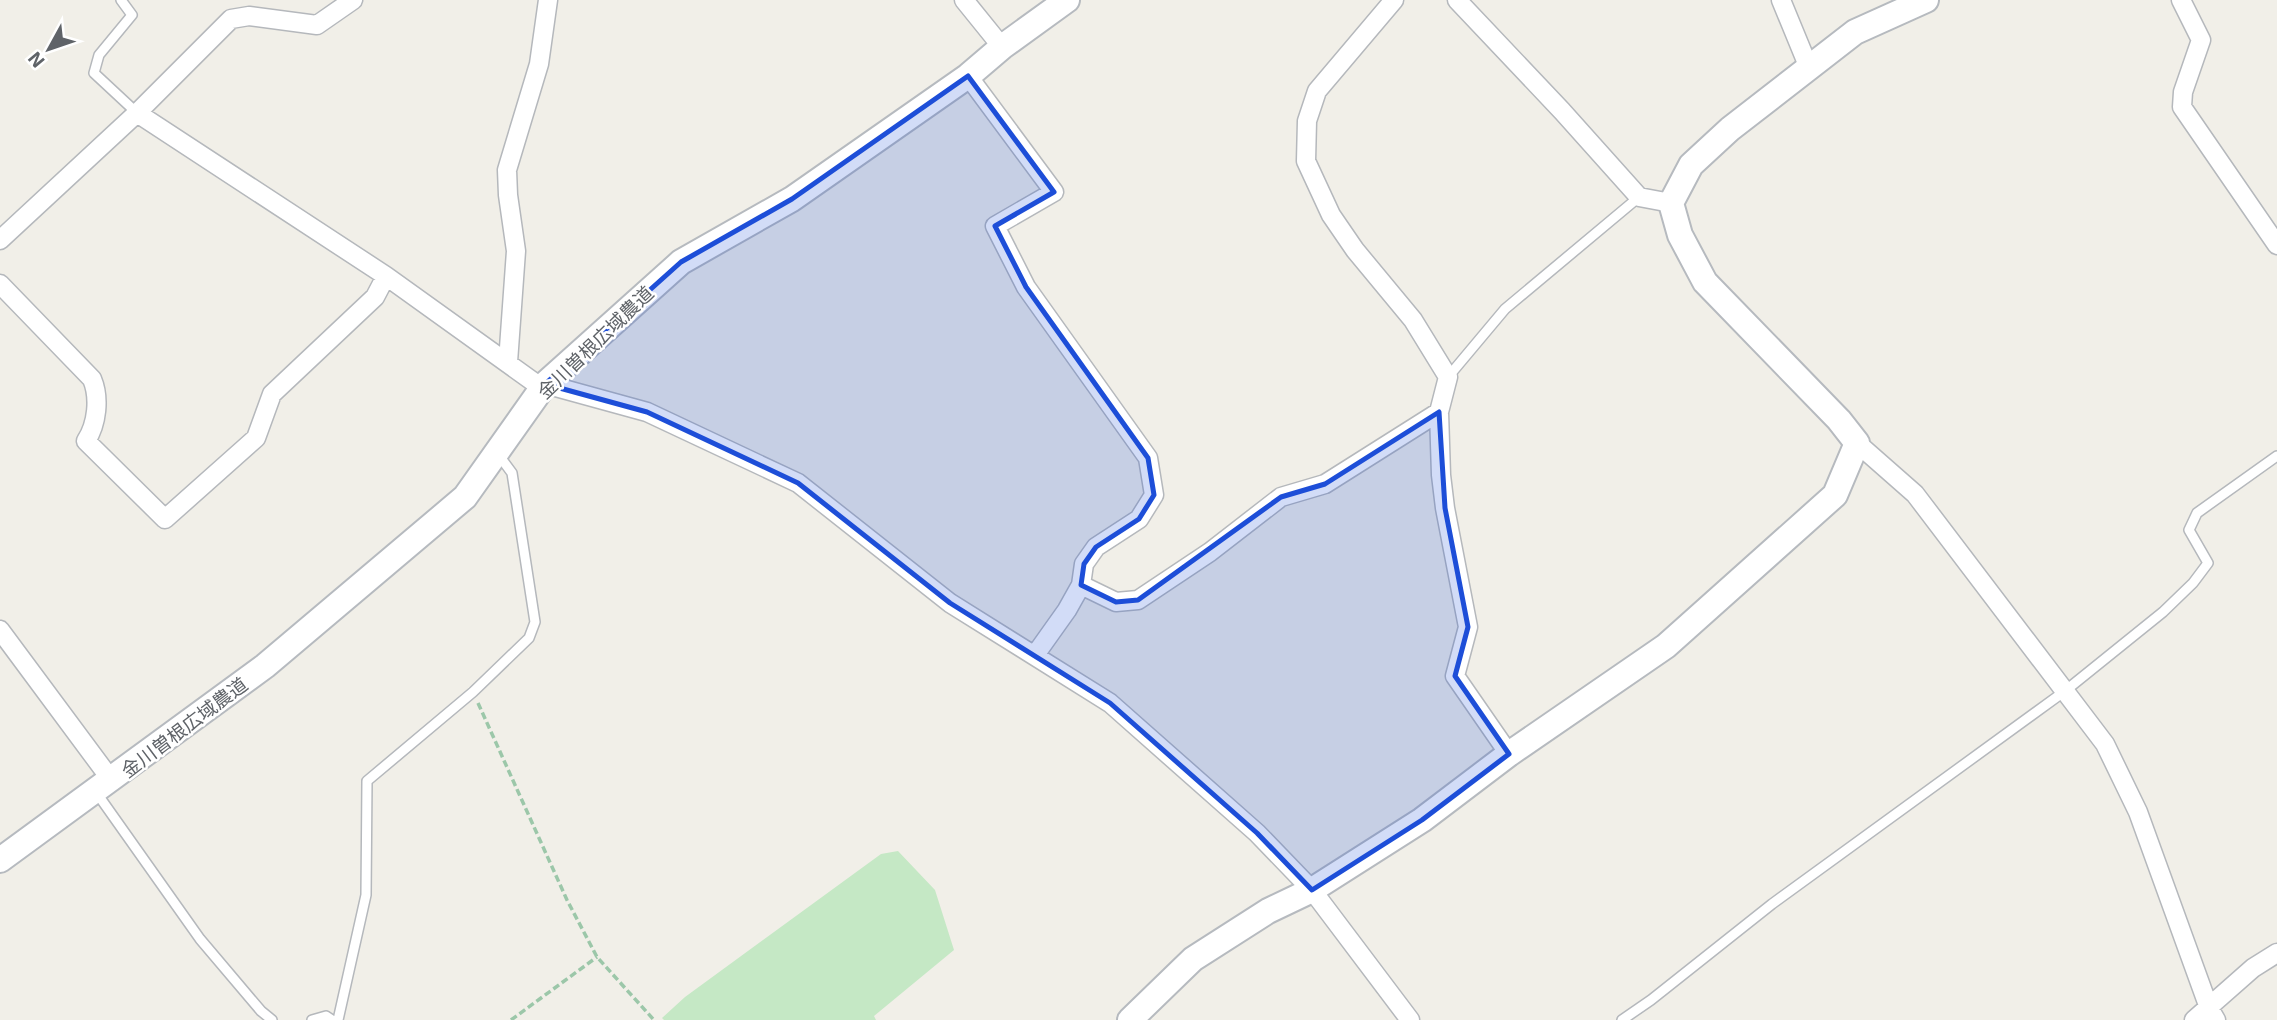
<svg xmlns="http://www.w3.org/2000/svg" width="2277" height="1020" font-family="'Exo 2','Noto Sans JP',sans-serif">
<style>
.green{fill:#c5e8c5}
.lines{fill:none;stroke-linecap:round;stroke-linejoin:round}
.lane-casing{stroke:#b5b8bc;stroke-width:12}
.street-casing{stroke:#b5b8bc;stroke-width:21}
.secondary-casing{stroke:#b6babf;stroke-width:28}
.path{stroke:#9cc7a9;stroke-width:3.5;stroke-dasharray:7 3.5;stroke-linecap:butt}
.lane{stroke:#fff;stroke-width:9}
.street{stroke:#fff;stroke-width:18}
.secondary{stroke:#fff;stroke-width:24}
.marked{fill:#1d4ed8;fill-opacity:0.2;stroke:#1d4ed8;stroke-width:5;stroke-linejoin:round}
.labels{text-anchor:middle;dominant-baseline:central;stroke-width:5;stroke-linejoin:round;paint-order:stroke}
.street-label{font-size:19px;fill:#5f6368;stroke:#fff}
</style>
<rect width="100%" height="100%" fill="#f1efe8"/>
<path class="green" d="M 898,851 L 935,890 L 954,950 L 874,1016 L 876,1020 L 664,1020 L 662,1018 L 685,997 L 881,854 Z"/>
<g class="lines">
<g class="lane-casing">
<path id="lane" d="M 121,0 L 132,15 L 99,55 L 94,73 L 137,113
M 1448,377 L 1505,309 L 1639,197
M 96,792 L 200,939 L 261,1011 L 272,1020
M 312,1020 L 326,1016 L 332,1020
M 338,1020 L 366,895 L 367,781 L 473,692 L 529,638 L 535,622 L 512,473 L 498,454
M 1622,1020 L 1651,1000 L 1772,904 L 2065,691 L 2163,612 L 2193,583 L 2208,563 L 2189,530 L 2197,513 L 2277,456"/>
</g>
<g class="street-casing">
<path id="street" d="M 964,0 L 1002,47
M 1394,0 L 1317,91 L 1307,121 L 1306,161 L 1331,215 L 1355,250 L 1413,320 L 1448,377 L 1439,412 L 1441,475 L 1445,508 L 1468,627 L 1455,676 L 1509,754
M 1457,0 L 1562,111 L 1639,197 L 1671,203
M 1781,0 L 1809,68
M 2181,0 L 2201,40 L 2183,92 L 2182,107 L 2277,245
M 968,76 L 1054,192 L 995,226 L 1026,287 L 1148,458 L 1154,495 L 1139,519 L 1096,547 L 1084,564 L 1081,585 L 1067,610 L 1035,655
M 137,113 L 386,276 L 542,388
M 0,240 L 137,113 L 231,19 L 249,16 L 317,25 L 353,0
M 0,284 L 92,379 C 100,398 97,424 86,441 L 165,519 L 256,438 L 272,394 L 375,297 L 386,276
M 508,362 L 516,251 L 508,195 L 507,170 L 539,64 L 548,0
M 545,384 L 647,412 L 798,483 L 950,603 L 1110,703 L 1257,833 L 1312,890 L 1410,1020
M 1857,443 L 1915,494 L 2105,744 L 2138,812 L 2209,1008 L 2216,1020
M 1081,585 L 1116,602 L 1138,600 L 1210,552 L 1281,497 L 1325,484 L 1439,412
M 0,630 L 112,781
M 2194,1020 L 2253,968 L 2277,953"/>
</g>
<g class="secondary-casing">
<path id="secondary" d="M 0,860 L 265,666 L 465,497 L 545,384 L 681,262 L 792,199 L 968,76 L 1002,47 L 1067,0
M 1130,1020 L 1193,959 L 1268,911 L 1312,890 L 1422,820 L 1509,754 L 1666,646 L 1835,495 L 1857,443 L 1839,420 L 1705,282 L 1680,235 L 1671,203 L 1691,165 L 1730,129 L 1855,32 L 1926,0"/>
</g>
<path class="path" d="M 478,703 L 567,900 L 597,957 L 654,1020
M 511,1020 L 597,957"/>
<use href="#lane" class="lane"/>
<use href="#street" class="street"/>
<use href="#secondary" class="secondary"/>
</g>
<path class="marked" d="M 968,76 L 1054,192 L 995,226 L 1026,287 L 1148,458 L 1154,495 L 1139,519 L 1096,547 L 1084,564 L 1081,585 L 1116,602 L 1138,600 L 1281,497 L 1325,484 L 1439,412 L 1445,508 L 1468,627 L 1455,676 L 1509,754 L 1422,820 L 1312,890 L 1257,833 L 1110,703 L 950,603 L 798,483 L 647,412 L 545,384 L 681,262 L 792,199 Z"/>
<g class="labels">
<g class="street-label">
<text transform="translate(595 342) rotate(-44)">金川曽根広域農道</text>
<text transform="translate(184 727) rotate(-37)">金川曽根広域農道</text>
</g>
</g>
<g transform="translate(49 49) rotate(230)" stroke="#ffffff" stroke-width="5" paint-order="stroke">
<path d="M0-5L12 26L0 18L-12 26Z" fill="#5f6368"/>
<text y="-10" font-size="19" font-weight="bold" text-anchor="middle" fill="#5f6368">N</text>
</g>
</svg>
